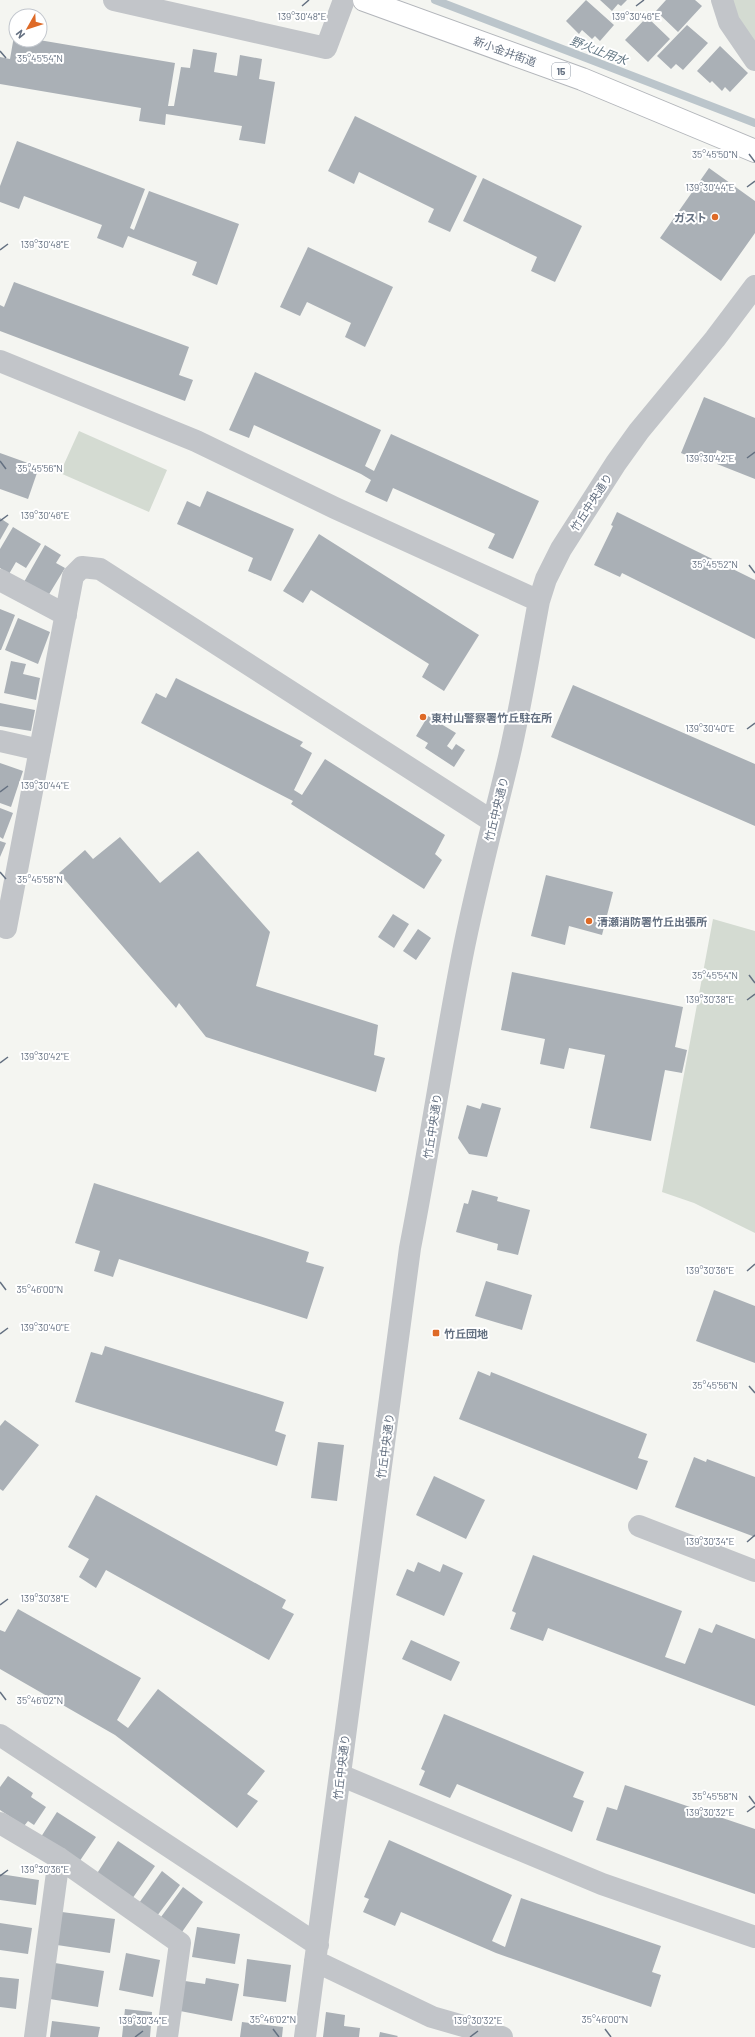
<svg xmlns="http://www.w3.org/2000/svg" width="755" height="2037" font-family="Barlow,'Noto Sans JP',sans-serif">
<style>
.green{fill:#d4dbd2}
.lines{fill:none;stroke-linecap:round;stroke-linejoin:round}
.stream{stroke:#bbc5cb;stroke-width:8}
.building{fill:#aab0b6}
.major-casing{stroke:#b3b6bb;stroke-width:24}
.minor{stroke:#c2c5c9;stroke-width:22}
.major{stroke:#fff;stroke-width:22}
.ticks{fill:none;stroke:#647081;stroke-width:1.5}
.poi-dot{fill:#de6a27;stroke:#fff;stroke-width:1.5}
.labels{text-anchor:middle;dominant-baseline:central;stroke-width:4;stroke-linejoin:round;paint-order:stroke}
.shield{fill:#fff;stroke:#929ba7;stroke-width:1}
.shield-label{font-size:10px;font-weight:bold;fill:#647081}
.street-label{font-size:11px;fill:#647081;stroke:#fff}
.poi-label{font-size:11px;font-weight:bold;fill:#647081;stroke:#fff;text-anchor:start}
.water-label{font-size:12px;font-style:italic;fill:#647885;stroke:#fff}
.ticks-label{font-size:10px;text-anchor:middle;fill:#647081;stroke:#fff;stroke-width:4;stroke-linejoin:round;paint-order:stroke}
</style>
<rect width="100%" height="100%" fill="#f4f5f1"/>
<path class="green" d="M 732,0 L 755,0 L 755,44 L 738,19 Z
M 79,431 L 167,470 L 149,512 L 60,473 Z
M 713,919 L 755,931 L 755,1233 L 694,1203 L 662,1192 Z"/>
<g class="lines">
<path class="stream" d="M 435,0 L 755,123"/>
</g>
<path class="building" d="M 586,0 L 614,25 L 600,41 L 595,36 L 592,39 L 582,30 L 579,34 L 566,21 Z
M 600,0 L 627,0 L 621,6 L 618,4 L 612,11 Z
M 666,0 L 695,0 L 702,6 L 678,32 L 656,11 Z
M 647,17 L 670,39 L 648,62 L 625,40 Z
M 687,25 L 708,43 L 683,70 L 676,64 L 671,69 L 657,56 Z
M 14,36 L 16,36 L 16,40 L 39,40 L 175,63 L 168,106 L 174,106 L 181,67 L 190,68 L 193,49 L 217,53 L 214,72 L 237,76 L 240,55 L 262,59 L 259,79 L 275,82 L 265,144 L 239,140 L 242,126 L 166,114 L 165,125 L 139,121 L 141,108 L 0,84 L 0,57 L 10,59 Z
M 720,46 L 748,73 L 730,92 L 725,87 L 722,91 L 712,81 L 710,83 L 697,71 Z
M 355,116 L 477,176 L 450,232 L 428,222 L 434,209 L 359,172 L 354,184 L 328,171 Z
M 17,141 L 145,189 L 130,228 L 134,230 L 149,191 L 239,224 L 217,285 L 192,275 L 197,262 L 128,236 L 123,248 L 97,238 L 102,225 L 24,196 L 19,209 L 0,202 L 0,186 Z
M 709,168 L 755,201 L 755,233 L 721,281 L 660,238 Z
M 483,178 L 582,226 L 555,282 L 531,271 L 537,257 L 463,221 Z
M 308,247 L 393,287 L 365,347 L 345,337 L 351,323 L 307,302 L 300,316 L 280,307 Z
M 14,282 L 189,347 L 179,375 L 193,380 L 185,401 L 0,331 L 0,305 L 4,307 Z
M 255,372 L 381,430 L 365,466 L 374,471 L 391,434 L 539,501 L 513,559 L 488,548 L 495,534 L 393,488 L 387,502 L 365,492 L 371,480 L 361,474 L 254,425 L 249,438 L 229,430 Z
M 704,397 L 755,418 L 755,479 L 717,464 L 722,452 L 717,450 L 712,463 L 708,461 L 707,464 L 681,453 Z
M 0,453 L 39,467 L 28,499 L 0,489 Z
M 207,491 L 294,529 L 271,581 L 248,571 L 253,558 L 177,524 L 187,501 L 200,507 Z
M 617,512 L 755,580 L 755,639 L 622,573 L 620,577 L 594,565 L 613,526 L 611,525 Z
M 0,518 L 9,524 L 0,540 Z
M 13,527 L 41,544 L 26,568 L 16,562 L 9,574 L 0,568 L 0,549 Z
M 319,534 L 479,635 L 444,691 L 422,677 L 429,664 L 311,590 L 303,603 L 283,591 Z
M 45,545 L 61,555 L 56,563 L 65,568 L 48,596 L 24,582 Z
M 0,609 L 15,615 L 1,650 L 0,650 Z
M 18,618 L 50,632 L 38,664 L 5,650 Z
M 11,661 L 26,664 L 23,674 L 40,678 L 36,700 L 4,693 Z
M 176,678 L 303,742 L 300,746 L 312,753 L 294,790 L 302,795 L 325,759 L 445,835 L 435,854 L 442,860 L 424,889 L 291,804 L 293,801 L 141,723 L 156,693 L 166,698 Z
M 573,685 L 755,764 L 755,826 L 551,737 Z
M 0,703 L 35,710 L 31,731 L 0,726 Z
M 428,716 L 456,733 L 447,746 L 452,750 L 456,744 L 465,750 L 454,767 L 425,748 L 428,743 L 416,736 Z
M 0,763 L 23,771 L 11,807 L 0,803 Z
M 0,808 L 13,813 L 3,839 L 0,837 Z
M 120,837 L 160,883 L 198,851 L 270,932 L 256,986 L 378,1025 L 374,1055 L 385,1058 L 376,1092 L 206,1037 L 179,1003 L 176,1008 L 59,873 L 85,850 L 93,859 Z
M 0,841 L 6,843 L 0,857 Z
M 546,875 L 613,892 L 602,935 L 569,926 L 565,945 L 531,936 Z
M 393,914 L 409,924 L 394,948 L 378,937 Z
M 418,929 L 431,938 L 416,960 L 403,951 Z
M 512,972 L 683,1007 L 675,1047 L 687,1050 L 682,1073 L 665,1070 L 651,1141 L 590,1128 L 605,1055 L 569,1048 L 564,1069 L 540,1064 L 545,1039 L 501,1030 Z
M 482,1103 L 501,1108 L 487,1157 L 469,1154 L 458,1138 L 467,1105 L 480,1109 Z
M 94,1183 L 309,1252 L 306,1262 L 324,1267 L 307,1319 L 119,1259 L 113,1277 L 94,1271 L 100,1251 L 75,1243 Z
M 472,1190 L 498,1197 L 497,1201 L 530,1210 L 518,1255 L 497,1250 L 498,1244 L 456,1232 L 464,1203 L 468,1204 Z
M 486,1281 L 532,1295 L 522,1330 L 475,1316 Z
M 714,1290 L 755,1306 L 755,1363 L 696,1341 Z
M 105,1346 L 284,1402 L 275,1431 L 286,1435 L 277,1466 L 75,1402 L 91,1352 L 102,1355 Z
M 478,1371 L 490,1376 L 491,1372 L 647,1434 L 638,1458 L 648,1461 L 637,1490 L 459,1419 Z
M 5,1420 L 39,1445 L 3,1491 L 0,1489 L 0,1426 Z
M 318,1442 L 344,1445 L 337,1501 L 311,1498 Z
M 694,1457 L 706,1462 L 707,1459 L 755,1477 L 755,1537 L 675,1507 Z
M 434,1476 L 485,1500 L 466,1539 L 416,1515 Z
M 96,1495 L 286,1600 L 282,1608 L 294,1614 L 269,1660 L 106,1570 L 96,1588 L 79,1577 L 89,1559 L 68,1547 Z
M 533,1555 L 682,1611 L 665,1657 L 685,1664 L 699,1628 L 712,1633 L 716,1624 L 755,1639 L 755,1706 L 548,1628 L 543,1641 L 510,1629 L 516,1613 L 512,1611 Z
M 418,1562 L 440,1572 L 443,1564 L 463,1573 L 444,1616 L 396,1595 L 407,1569 L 414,1572 Z
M 18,1609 L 141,1678 L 117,1720 L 128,1728 L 158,1689 L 265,1771 L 247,1794 L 258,1801 L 237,1828 L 115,1735 L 0,1669 L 0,1630 L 5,1632 Z
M 411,1640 L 460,1662 L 451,1681 L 402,1659 Z
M 444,1714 L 584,1772 L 573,1797 L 584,1801 L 572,1832 L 457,1784 L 450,1798 L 419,1785 L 425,1771 L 421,1769 Z
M 8,1776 L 33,1793 L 31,1797 L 46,1807 L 34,1825 L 28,1821 L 24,1826 L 0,1810 L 0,1787 Z
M 625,1785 L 755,1829 L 755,1894 L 596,1840 L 607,1807 L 617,1810 Z
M 57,1812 L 96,1837 L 77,1865 L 39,1840 Z
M 389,1840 L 512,1895 L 492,1941 L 505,1947 L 521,1898 L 661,1946 L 652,1972 L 661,1975 L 651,2007 L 496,1953 L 401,1912 L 395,1926 L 363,1912 L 369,1899 L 364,1897 Z
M 118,1841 L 155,1866 L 132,1899 L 96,1875 Z
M 162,1871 L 180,1885 L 157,1916 L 139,1903 Z
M 0,1874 L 39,1880 L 36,1905 L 0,1900 Z
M 183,1887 L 203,1902 L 182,1932 L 161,1917 Z
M 62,1912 L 115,1919 L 110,1953 L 57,1945 Z
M 0,1923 L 32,1928 L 28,1954 L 0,1950 Z
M 197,1927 L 240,1934 L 235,1964 L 192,1957 Z
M 126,1953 L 160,1960 L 153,1997 L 119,1990 Z
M 247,1959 L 291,1965 L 286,2002 L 243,1996 Z
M 55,1963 L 104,1971 L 98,2007 L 50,1999 Z
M 0,1977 L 19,1979 L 16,2009 L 0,2007 Z
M 206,1978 L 239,1984 L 232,2021 L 180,2011 L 185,1981 L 205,1984 Z
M 125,2009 L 152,2012 L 150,2037 L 122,2037 Z
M 326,2012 L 345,2015 L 344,2026 L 360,2028 L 359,2037 L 323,2037 Z
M 52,2021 L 100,2027 L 98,2037 L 50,2037 Z
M 242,2022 L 283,2027 L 282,2037 L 240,2037 Z
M 380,2032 L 398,2036 L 397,2037 L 379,2037 Z"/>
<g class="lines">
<g class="major-casing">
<path id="major" d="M 364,0 L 582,79 L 755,151"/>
</g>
<path class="minor" d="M 114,0 L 326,48 L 344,0
M 722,0 L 729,22 L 755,60
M 0,361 L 196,441 L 335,508 L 539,601
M 0,580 L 66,615
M 0,741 L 40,750
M 0,925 L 6,928 L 73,576 L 82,567 L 100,569 L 492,821
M 639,1526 L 755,1571
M 0,1735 L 318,1945
M 340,1775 L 602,1884 L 755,1937
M 0,1823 L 59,1858 L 180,1943 L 167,2037
M 315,1961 L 432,2017 L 502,2037
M 35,2037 L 59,1858
M 305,2037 L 410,1248 C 429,1151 443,1054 462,957 C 475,890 493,824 509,757 C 521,706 529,653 539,601 L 546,579 L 561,549 L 616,463 L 639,431 L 715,339 L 755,286"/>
<use href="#major" class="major"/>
</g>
<path class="ticks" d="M 302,6 L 309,0M 636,6 L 644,0M 0,51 L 6,58M 749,154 L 755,162M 747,187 L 755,181M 0,250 L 8,244M 747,458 L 755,452M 0,461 L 6,469M 0,521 L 8,515M 749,565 L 755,573M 747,729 L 755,723M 0,792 L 8,786M 0,872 L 6,879M 749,975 L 755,983M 747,1000 L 755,994M 0,1063 L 8,1057M 747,1271 L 755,1264M 0,1282 L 6,1290M 0,1334 L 8,1328M 749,1386 L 755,1393M 747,1542 L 755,1535M 0,1605 L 8,1599M 0,1692 L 6,1700M 749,1796 L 755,1804M 747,1812 L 755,1806M 0,1876 L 8,1870M 273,2029 L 279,2037M 605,2029 L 611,2037M 135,2037 L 143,2031M 470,2037 L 478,2031"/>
<g class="poi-dot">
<circle cx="715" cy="217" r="4"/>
<circle cx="423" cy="717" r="4"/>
<circle cx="589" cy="921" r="4"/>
<rect x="432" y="1329" width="8" height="8" rx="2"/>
</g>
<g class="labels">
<rect class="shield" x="552" y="63" width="18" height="16" rx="3"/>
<g class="shield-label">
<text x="561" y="71">15</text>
</g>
<g class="street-label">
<text transform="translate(505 51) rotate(20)">新小金井街道</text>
<text transform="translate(591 502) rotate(-57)">竹丘中央通り</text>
<text transform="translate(496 809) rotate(-76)">竹丘中央通り</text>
<text transform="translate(432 1126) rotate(-81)">竹丘中央通り</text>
<text transform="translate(385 1446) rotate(-82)">竹丘中央通り</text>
<text transform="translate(341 1767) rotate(-83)">竹丘中央通り</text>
</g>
<g class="poi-label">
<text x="707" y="217" text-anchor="end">ガスト</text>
<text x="431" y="717">東村山警察署竹丘駐在所</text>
<text x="597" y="921">清瀬消防署竹丘出張所</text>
<text x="444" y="1333">竹丘団地</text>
</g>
<g class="water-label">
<text transform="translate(599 50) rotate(21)">野火止用水</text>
</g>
</g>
<g class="ticks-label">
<text x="302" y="20">139°30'48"E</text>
<text x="636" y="20">139°30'46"E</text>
<text x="40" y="62">35°45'54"N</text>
<text x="715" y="158">35°45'50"N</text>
<text x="710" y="191">139°30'44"E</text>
<text x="45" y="248">139°30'48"E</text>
<text x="710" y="462">139°30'42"E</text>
<text x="40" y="472">35°45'56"N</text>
<text x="45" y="519">139°30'46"E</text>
<text x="715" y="568">35°45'52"N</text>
<text x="710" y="732">139°30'40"E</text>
<text x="45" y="789">139°30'44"E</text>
<text x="40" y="883">35°45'58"N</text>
<text x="715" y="979">35°45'54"N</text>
<text x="710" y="1003">139°30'38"E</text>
<text x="45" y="1060">139°30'42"E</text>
<text x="710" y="1274">139°30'36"E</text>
<text x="40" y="1293">35°46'00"N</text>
<text x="45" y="1331">139°30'40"E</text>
<text x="715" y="1389">35°45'56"N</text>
<text x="710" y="1545">139°30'34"E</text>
<text x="45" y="1602">139°30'38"E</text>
<text x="40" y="1704">35°46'02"N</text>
<text x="715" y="1800">35°45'58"N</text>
<text x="710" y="1816">139°30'32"E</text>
<text x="45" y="1873">139°30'36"E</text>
<text x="273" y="2023">35°46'02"N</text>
<text x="605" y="2023">35°46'00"N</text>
<text x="143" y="2024">139°30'34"E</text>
<text x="478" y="2024">139°30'32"E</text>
</g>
<g transform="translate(28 28) rotate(231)"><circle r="19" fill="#ffffff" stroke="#c1c6cd"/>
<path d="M0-3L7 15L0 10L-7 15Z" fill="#de6a27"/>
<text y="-6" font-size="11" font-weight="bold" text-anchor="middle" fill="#647081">N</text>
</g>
</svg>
